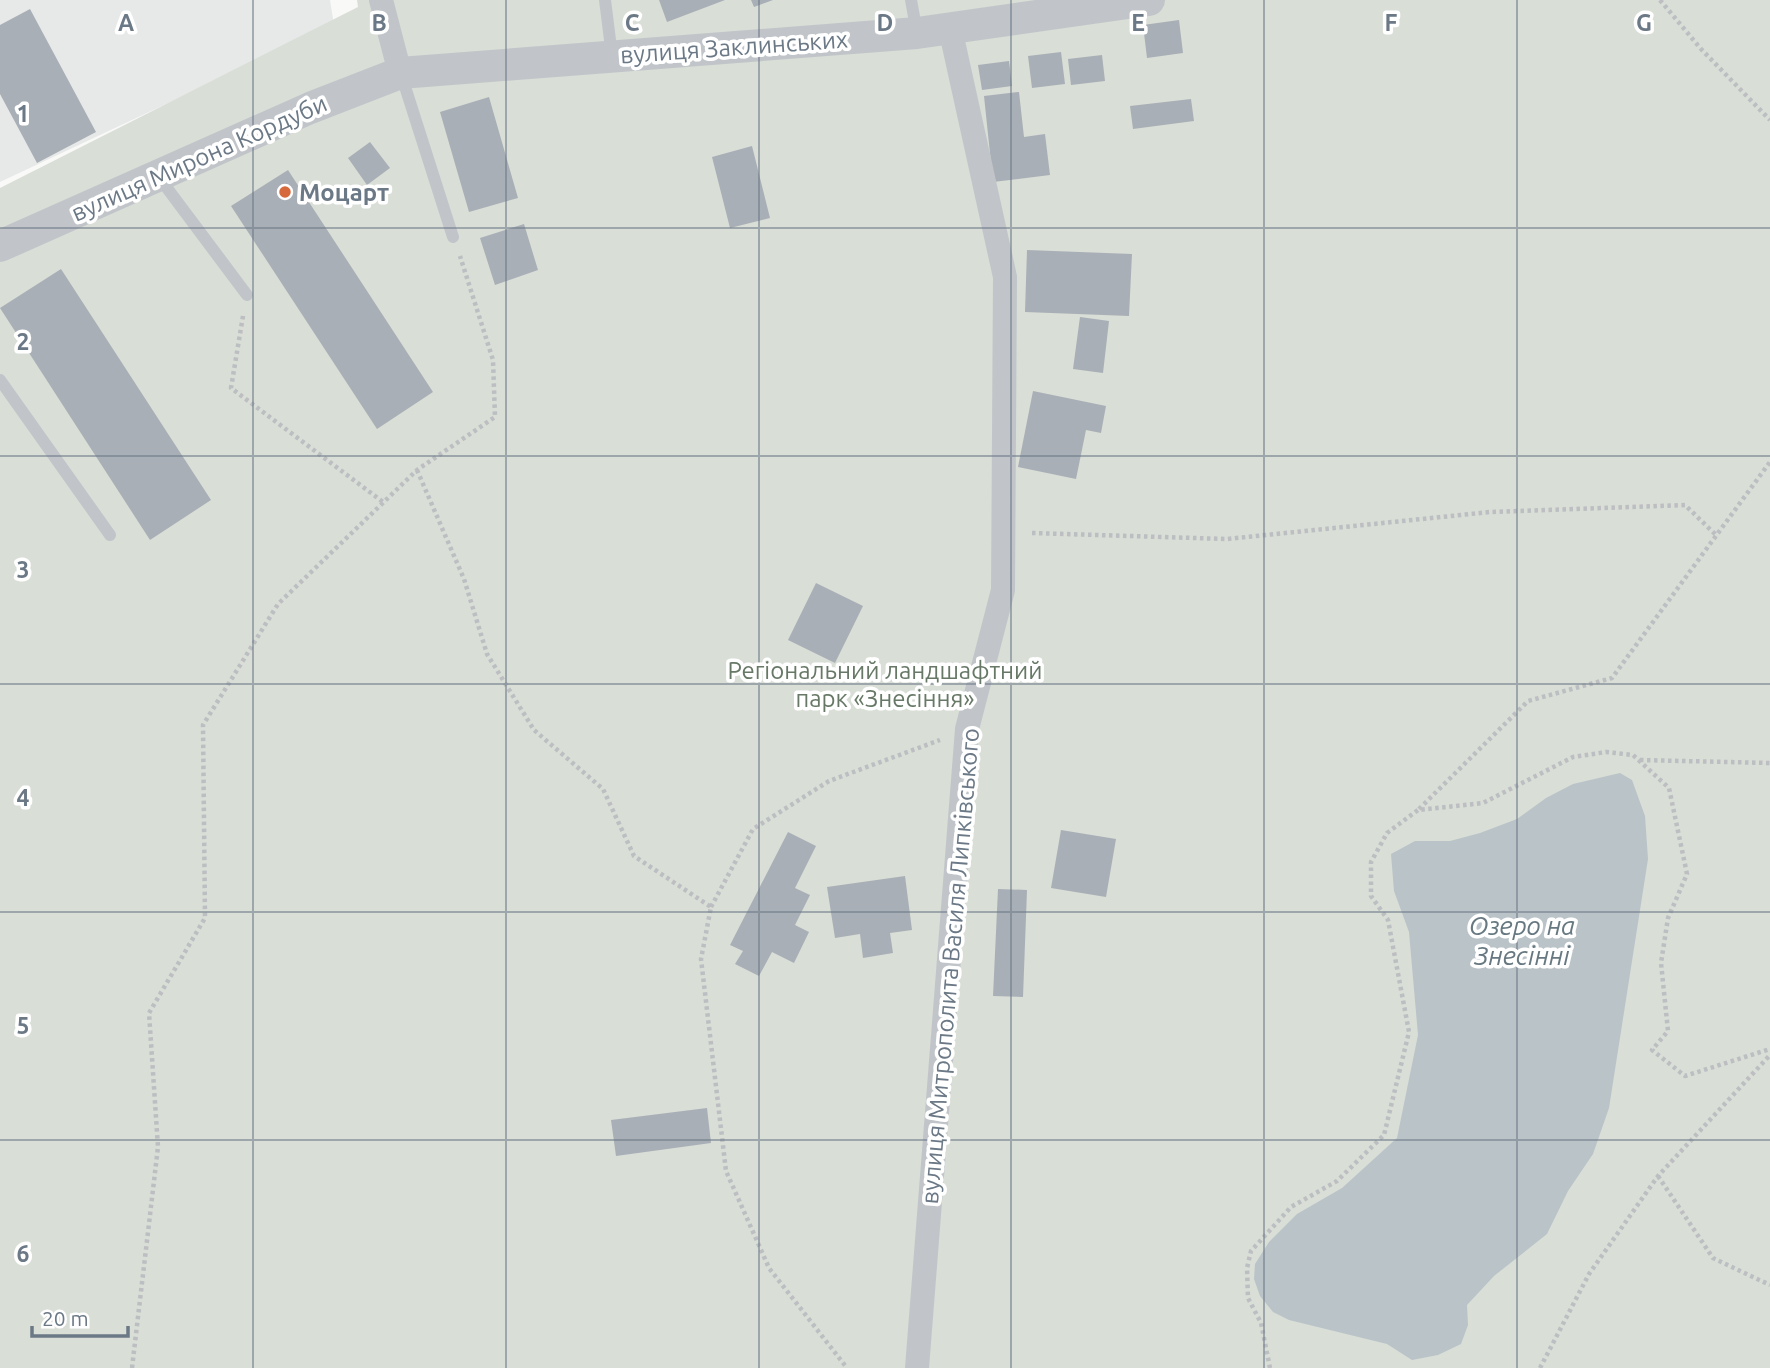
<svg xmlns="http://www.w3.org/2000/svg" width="1770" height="1368" font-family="Ubuntu,sans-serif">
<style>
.built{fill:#e7e8e8}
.green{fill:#d9ded7}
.water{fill:#bac3c8}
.building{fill:#a9afb6}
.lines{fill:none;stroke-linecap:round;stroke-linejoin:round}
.path{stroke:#bcbec1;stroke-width:4.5;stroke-dasharray:3.5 3.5;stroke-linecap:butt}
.service{stroke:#c1c5c9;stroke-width:12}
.minor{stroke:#c1c5c9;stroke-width:24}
.tertiary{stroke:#c1c5c9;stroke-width:32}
.grid{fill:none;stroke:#6b7886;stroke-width:2;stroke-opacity:0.55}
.poi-dot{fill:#d66a3c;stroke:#fff;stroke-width:2.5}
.labels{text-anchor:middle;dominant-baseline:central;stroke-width:7;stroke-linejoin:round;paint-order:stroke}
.street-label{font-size:24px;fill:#6b7886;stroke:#fff}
.poi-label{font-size:24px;font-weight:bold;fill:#6b7886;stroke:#fff;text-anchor:start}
.park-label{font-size:24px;fill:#677966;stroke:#fff}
.water-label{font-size:26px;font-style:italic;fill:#677881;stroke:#fff}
.grid-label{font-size:23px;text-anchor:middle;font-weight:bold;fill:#6b7886;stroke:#fff;stroke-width:7;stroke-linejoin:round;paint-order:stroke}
</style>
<rect width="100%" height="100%" fill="#f9f9f8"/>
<path class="built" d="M 0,0 L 330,0 L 334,25 L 0,182 Z"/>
<path class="green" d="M 357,0 L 1770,0 L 1770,1368 L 0,1368 L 0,188 L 358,7 Z"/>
<path class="water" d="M 1620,773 L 1632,780 L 1645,816 L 1648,859 L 1609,1108 L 1593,1154 L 1568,1191 L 1547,1234 L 1494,1276 L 1467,1305 L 1468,1325 L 1461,1344 L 1438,1355 L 1412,1360 L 1387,1344 L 1289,1320 L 1273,1312 L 1260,1296 L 1254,1279 L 1255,1264 L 1269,1242 L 1297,1214 L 1342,1188 L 1397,1138 L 1418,1035 L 1409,932 L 1394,891 L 1391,854 L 1415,841 L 1450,841 L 1480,833 L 1517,819 L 1546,798 L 1573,784 Z"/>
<path class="building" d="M 659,0 L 725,0 L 667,22 Z
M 751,0 L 773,0 L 754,7 Z
M 30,9 L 96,132 L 37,163 L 0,94 L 0,25 Z
M 1179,20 L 1183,53 L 1147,58 L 1143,25 Z
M 1061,52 L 1065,84 L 1032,88 L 1028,56 Z
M 1102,55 L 1105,81 L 1071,85 L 1068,59 Z
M 1009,61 L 1012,86 L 982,90 L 978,65 Z
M 1019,92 L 1024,137 L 1045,134 L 1050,175 L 993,182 L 984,96 Z
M 489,97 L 518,198 L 469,212 L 440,112 Z
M 1191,99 L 1194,121 L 1133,129 L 1130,106 Z
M 370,142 L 390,168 L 367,185 L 348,158 Z
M 752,146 L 770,218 L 730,228 L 712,157 Z
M 288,170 L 433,392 L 377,429 L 231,206 Z
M 524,224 L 538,270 L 495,285 L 480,238 Z
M 1027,250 L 1132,254 L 1129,316 L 1025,312 Z
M 61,269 L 211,500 L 150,540 L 0,308 Z
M 1080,317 L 1109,321 L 1103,373 L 1073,369 Z
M 1033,391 L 1106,406 L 1101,433 L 1086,430 L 1076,479 L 1018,467 Z
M 816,583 L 863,606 L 835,663 L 788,640 Z
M 1061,830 L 1116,839 L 1106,897 L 1051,888 Z
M 788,832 L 816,846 L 795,888 L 810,895 L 795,925 L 809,932 L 794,963 L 772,952 L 759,976 L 735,964 L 743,951 L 730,945 Z
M 905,876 L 912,930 L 890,933 L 893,953 L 863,958 L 860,934 L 835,938 L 827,887 Z
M 998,889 L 1027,890 L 1023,997 L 993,996 Z
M 707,1108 L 711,1143 L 616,1156 L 611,1120 Z"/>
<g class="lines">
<path class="path" d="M 1660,0 L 1701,49 L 1770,120
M 243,316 L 231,388 L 383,502
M 417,470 L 464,579 L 487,654 L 534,730 L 603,789 L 634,856 L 711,907 L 701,959 L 726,1171 L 769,1268 L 847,1368
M 1032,533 L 1227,539 L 1490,512 L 1685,505 L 1717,536
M 1640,760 L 1770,763
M 1419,809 L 1528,701 L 1612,678 L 1770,462
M 711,907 L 753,829 L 829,781 L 940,740
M 1658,1176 L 1713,1258 L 1770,1285
M 132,1368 L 158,1147 L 149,1013 L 205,918 L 203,725 L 278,604 L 417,470 L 495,417 L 493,360 L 460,256
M 1270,1368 L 1261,1323 L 1248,1298 L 1247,1268 L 1251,1251 L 1291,1207 L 1337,1181 L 1384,1135 L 1409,1032 L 1388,920 L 1371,896 L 1371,862 L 1387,833 L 1418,810 L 1483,803 L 1573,757 L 1606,752 L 1633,755 L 1669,788 L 1687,874 L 1668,918 L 1661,963 L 1668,1031 L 1652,1050 L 1685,1076 L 1770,1049
M 1540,1368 L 1589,1274 L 1658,1176 L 1770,1055"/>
<path class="service" d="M 605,0 L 612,56
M 911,0 L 917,33
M 401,74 L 453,237
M 158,176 L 247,295
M 0,380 L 110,535"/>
<path class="minor" d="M 381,0 L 400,73
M 917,1368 L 967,729 L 1003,590 L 1005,277 L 950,28"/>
<path class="tertiary" d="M 0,246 L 310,108 L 400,73 L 917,33 L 1149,0"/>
</g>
<path class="grid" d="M 253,0 L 253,1368M 506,0 L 506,1368M 759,0 L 759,1368M 1011,0 L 1011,1368M 1264,0 L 1264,1368M 1517,0 L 1517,1368M 0,228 L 1770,228M 0,456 L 1770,456M 0,684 L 1770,684M 0,912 L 1770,912M 0,1140 L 1770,1140"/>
<circle class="poi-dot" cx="285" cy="192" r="7"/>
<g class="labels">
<g class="street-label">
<text transform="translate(734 47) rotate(-4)">вулиця Заклинських</text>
<text transform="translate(199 158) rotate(-24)">вулиця Мирона Кордуби</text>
<text transform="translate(950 966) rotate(-85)">вулиця Митрополита Василя Липківського</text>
</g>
<g class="poi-label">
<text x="299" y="192">Моцарт</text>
</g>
<g class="park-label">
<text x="885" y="670">Регіональний ландшафтний<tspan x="885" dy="28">парк «Знесіння»</tspan></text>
</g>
<g class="water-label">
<text x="1522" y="925">Озеро на<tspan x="1522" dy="30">Знесінні</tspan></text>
</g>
</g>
<g class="grid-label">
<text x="126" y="31">A</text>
<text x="379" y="31">B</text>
<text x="632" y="31">C</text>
<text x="885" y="31">D</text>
<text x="1138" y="31">E</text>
<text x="1391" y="31">F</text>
<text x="1644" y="31">G</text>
<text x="23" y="122">1</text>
<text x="23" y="350">2</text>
<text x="23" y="578">3</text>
<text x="23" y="806">4</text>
<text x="23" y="1034">5</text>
<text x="23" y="1262">6</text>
</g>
<path d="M32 1326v10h96v-10" fill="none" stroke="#6b7886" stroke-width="3.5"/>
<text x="42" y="1326" font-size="21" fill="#6b7886" stroke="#ffffff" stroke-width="5" paint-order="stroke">20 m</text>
</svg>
